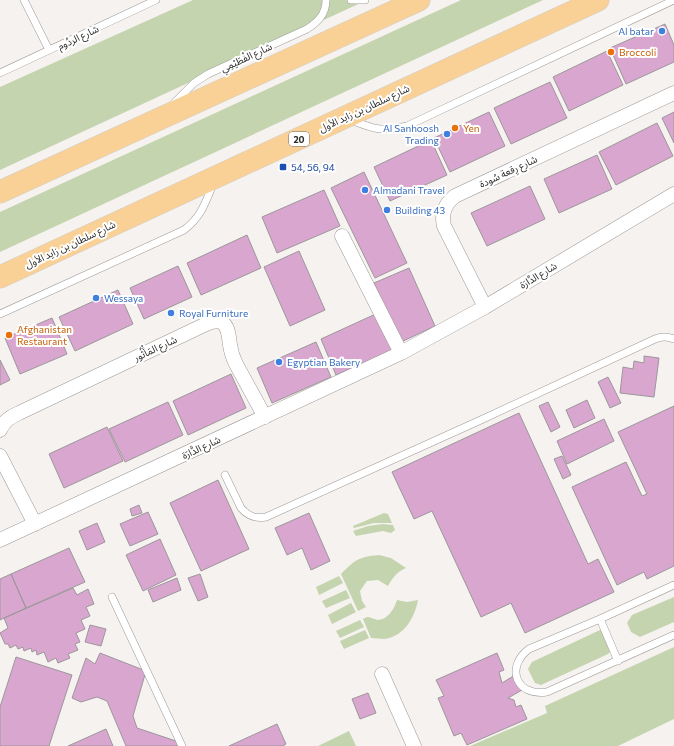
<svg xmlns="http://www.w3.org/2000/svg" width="674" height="746" font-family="Commissioner,'Noto Sans Arabic',sans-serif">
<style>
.green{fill:#c4d4af}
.building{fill:#d9a6d0;stroke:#9b979a}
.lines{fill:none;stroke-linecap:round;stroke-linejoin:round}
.service-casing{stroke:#9d9997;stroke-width:8}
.minor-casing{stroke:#9d9997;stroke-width:15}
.primary-casing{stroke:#d1d1d0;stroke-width:23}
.service{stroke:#fff;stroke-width:7}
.minor{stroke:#fff;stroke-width:14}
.primary{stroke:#f9d095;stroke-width:22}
.shop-dot{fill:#3f7fe0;stroke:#fff;stroke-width:1.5}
.food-dot{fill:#e8710a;stroke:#fff;stroke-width:1.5}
.transit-dot{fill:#1a4fb4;stroke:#fff;stroke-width:1.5}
.labels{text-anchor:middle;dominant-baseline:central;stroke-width:4;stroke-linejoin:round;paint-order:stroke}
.shield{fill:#fff;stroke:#6c6b6b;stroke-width:1}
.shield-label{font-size:9px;font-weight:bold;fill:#2d2c2b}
.shop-label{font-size:10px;fill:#366cbe;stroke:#fff;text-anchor:start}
.street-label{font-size:10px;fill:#2d2c2b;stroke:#fff}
.food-label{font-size:10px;fill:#c56008;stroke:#fff;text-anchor:start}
.transit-label{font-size:10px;fill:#164399;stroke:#fff;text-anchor:start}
</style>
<rect width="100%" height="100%" fill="#f6f2ef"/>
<path class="green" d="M 193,0 L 367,0 L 0,170 L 0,87 Z
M 461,0 L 543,0 L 0,252 L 0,212 Z
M 384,513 L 388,514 L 392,523 L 374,523 L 354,528 L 353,526 Z
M 383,524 L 393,525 L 395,530 L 391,533 L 383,531 L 356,536 L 353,531 L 368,526 Z
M 379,555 L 391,558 L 406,568 C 397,572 393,577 388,586 L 378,580 L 367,581 L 360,591 L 362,601 L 366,607 L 358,611 L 341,574 C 355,560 358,557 379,555 Z
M 339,576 L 343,583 L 319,595 L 316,587 Z
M 346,590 L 350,598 L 326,608 L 322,601 Z
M 674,597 L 674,622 L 640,637 L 631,632 L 627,623 L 632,615 Z
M 397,600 L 407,602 L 418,600 C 415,617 404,637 384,639 C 380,639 375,638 371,638 L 363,619 L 367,617 C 370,617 374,619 377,620 C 388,620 394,609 397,600 Z
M 351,603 L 356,612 L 332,624 L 328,615 Z
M 360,620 L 364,627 L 340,638 L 336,631 Z
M 365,630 L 369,638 L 344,649 L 340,641 Z
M 600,630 L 609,632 L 614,647 L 608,654 L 541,685 L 535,683 L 528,669 L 532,662 Z
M 674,647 L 674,719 L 618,746 L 470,746 L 547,713 L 545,706 Z
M 349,731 L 356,746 L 318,746 Z"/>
<path class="building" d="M 665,24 L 674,45 L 674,62 L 626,84 L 610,48 Z
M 607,51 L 623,85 L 569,111 L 553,77 Z
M 550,82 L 567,118 L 511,144 L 494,108 Z
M 489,112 L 505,146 L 450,172 L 434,138 Z
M 674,112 L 674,143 L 662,118 Z
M 657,123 L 673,156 L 616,185 L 599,152 Z
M 431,140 L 447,175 L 390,201 L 374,167 Z
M 597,155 L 612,189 L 559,213 L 544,179 Z
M 364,172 L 407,263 L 375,278 L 331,188 Z
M 530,186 L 545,219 L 487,246 L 471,213 Z
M 324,190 L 340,226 L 277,253 L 262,217 Z
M 247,235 L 261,268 L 201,295 L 187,263 Z
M 299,251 L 325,310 L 290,326 L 264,267 Z
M 178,266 L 192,297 L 144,319 L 130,288 Z
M 409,268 L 435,326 L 401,342 L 374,283 Z
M 118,290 L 133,324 L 75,351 L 59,317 Z
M 380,312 L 397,348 L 336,375 L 321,339 Z
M 52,318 L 67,354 L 20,374 L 5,338 Z
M 316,342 L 331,377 L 272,403 L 257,368 Z
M 644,356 L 659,358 L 654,397 L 620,393 L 623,367 L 633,369 L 634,361 L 644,363 Z
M 0,360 L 10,380 L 0,385 Z
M 231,374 L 246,408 L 188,435 L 173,401 Z
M 608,377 L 621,403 L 610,408 L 598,382 Z
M 587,400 L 595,418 L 574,428 L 566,410 Z
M 168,402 L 183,435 L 125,462 L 109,429 Z
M 548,402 L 560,427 L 551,432 L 539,406 Z
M 674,406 L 674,566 L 647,579 L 644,572 L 617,585 L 572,487 L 626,462 L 642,496 L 647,494 L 618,432 Z
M 519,413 L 588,564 L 598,559 L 614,592 L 525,633 L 511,603 L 481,617 L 432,511 L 414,519 L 392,472 Z
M 604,419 L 614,441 L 567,464 L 557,441 Z
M 107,427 L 123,461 L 64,488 L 49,454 Z
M 562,456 L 571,475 L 563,479 L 554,459 Z
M 218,480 L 249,549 L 201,571 L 170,503 Z
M 139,505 L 142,513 L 132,516 L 130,509 Z
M 148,512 L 158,534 L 130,546 L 120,524 Z
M 309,513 L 330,561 L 311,570 L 302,548 L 287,555 L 275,528 Z
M 97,523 L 105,542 L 87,550 L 79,531 Z
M 160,539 L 176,575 L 143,591 L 126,555 Z
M 69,548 L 85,582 L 26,608 L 11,574 Z
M 11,574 L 26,608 L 0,620 L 0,579 Z
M 200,574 L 208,597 L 198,601 L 188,578 Z
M 177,578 L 181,590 L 153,602 L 148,590 Z
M 73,588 L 77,595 L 88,589 L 94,604 L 86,607 L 90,616 L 81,620 L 85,629 L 76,633 L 80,642 L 75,644 L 78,650 L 68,654 L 70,658 L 58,663 L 56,658 L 48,662 L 44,652 L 37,655 L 36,650 L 32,652 L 31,648 L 24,651 L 23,647 L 18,649 L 16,645 L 10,648 L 8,644 L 5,644 L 0,633 L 8,628 L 4,618 Z
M 90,625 L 106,629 L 101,646 L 85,642 Z
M 100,653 L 146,671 L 133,716 L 137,728 L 179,742 L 177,746 L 126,746 L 107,701 L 97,697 L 81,702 L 72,698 L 86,658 L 95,664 Z
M 497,653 L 504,670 L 499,672 L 502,683 L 515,675 L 522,690 L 508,698 L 514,700 L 516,707 L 521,705 L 527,719 L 467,745 L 461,733 L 454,736 L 438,698 L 444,696 L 436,680 Z
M 16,657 L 72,675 L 49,746 L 0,746 L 0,707 Z
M 368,693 L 376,713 L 360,719 L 352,699 Z
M 277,724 L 286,744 L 283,746 L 229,746 Z
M 106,729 L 113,746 L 68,746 Z"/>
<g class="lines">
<g class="service-casing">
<path id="service" d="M 24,0 L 49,50
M 351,0 L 365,0
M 0,73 L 156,0
M 173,104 L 194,83 L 208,74 L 307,29 C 318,22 326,14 326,0
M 351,120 C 374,129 381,132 407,126 L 674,0
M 0,314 L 184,230 C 201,217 205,204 213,184
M 225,475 L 241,508 C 248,516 255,519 266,517 L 483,419 L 655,339 C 662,336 667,336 674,339
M 674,585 L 600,619 L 529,649 C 505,667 516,697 547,692 L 674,635
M 112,597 L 182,746
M 600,619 L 618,661"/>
</g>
<g class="minor-casing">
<path id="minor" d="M 342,236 L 401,353
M 485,307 L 444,226 C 441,213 445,204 455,196 L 674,93
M 0,430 C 4,421 10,417 19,413 L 204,325 C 226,315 228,327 230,345 C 231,352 233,358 236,364 L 265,417
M 0,456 L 35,524
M 0,540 L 401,353 L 485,307 L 674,194
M 382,674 L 414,746"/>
</g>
<g class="primary-casing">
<path id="primary" d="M 0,192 L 419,0
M 0,277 L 598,0"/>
</g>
<use href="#service" class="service"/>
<use href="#minor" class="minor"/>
<use href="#primary" class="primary"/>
</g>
<g class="shop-dot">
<circle cx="662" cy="31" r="4"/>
<circle cx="447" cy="134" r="4"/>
<circle cx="365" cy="190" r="4"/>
<circle cx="387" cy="210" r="4"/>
<circle cx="96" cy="298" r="4"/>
<circle cx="171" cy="313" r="4"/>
<circle cx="279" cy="362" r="4"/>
</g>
<g class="food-dot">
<circle cx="611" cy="52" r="4"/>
<circle cx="455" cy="128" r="4"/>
<circle cx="9" cy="335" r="4"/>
</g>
<rect class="transit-dot" x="279" y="163" width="8" height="8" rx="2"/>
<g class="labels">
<rect class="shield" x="289" y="132" width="20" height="14" rx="3"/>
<g class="shield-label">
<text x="299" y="139">20</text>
</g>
<g class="shop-label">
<text x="654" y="31" text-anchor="end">Al batar</text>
<text x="439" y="128" text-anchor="end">Al Sanhoosh<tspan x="439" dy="12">Trading</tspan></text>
<text x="373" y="190">Almadani Travel</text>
<text x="395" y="210">Building 43</text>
<text x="104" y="298">Wessaya</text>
<text x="179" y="313">Royal Furniture</text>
<text x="287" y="362">Egyptian Bakery</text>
</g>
<g class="street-label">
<text transform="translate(78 37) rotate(-25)">شارع الردُوم</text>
<text transform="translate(246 57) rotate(-25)">شارع الفْطَيْمِي</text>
<text transform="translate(364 108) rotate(-25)">شارع سلطان بن زايد الأول</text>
<text transform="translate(508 171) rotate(-25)">شارع رِقعة سُودة</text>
<text transform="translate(70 244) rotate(-25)">شارع سلطان بن زايد الأول</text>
<text transform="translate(538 275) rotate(-31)">شارع الدَّارَة</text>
<text transform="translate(155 348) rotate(-25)">شارع المَأْثُور</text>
<text transform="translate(201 447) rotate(-25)">شارع الدَّارَة</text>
</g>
<g class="food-label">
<text x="619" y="52">Broccoli</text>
<text x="463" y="128">Yen</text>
<text x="17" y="329">Afghanistan<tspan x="17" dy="12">Restaurant</tspan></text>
</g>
<g class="transit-label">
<text x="291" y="167">54, 56, 94</text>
</g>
</g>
</svg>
